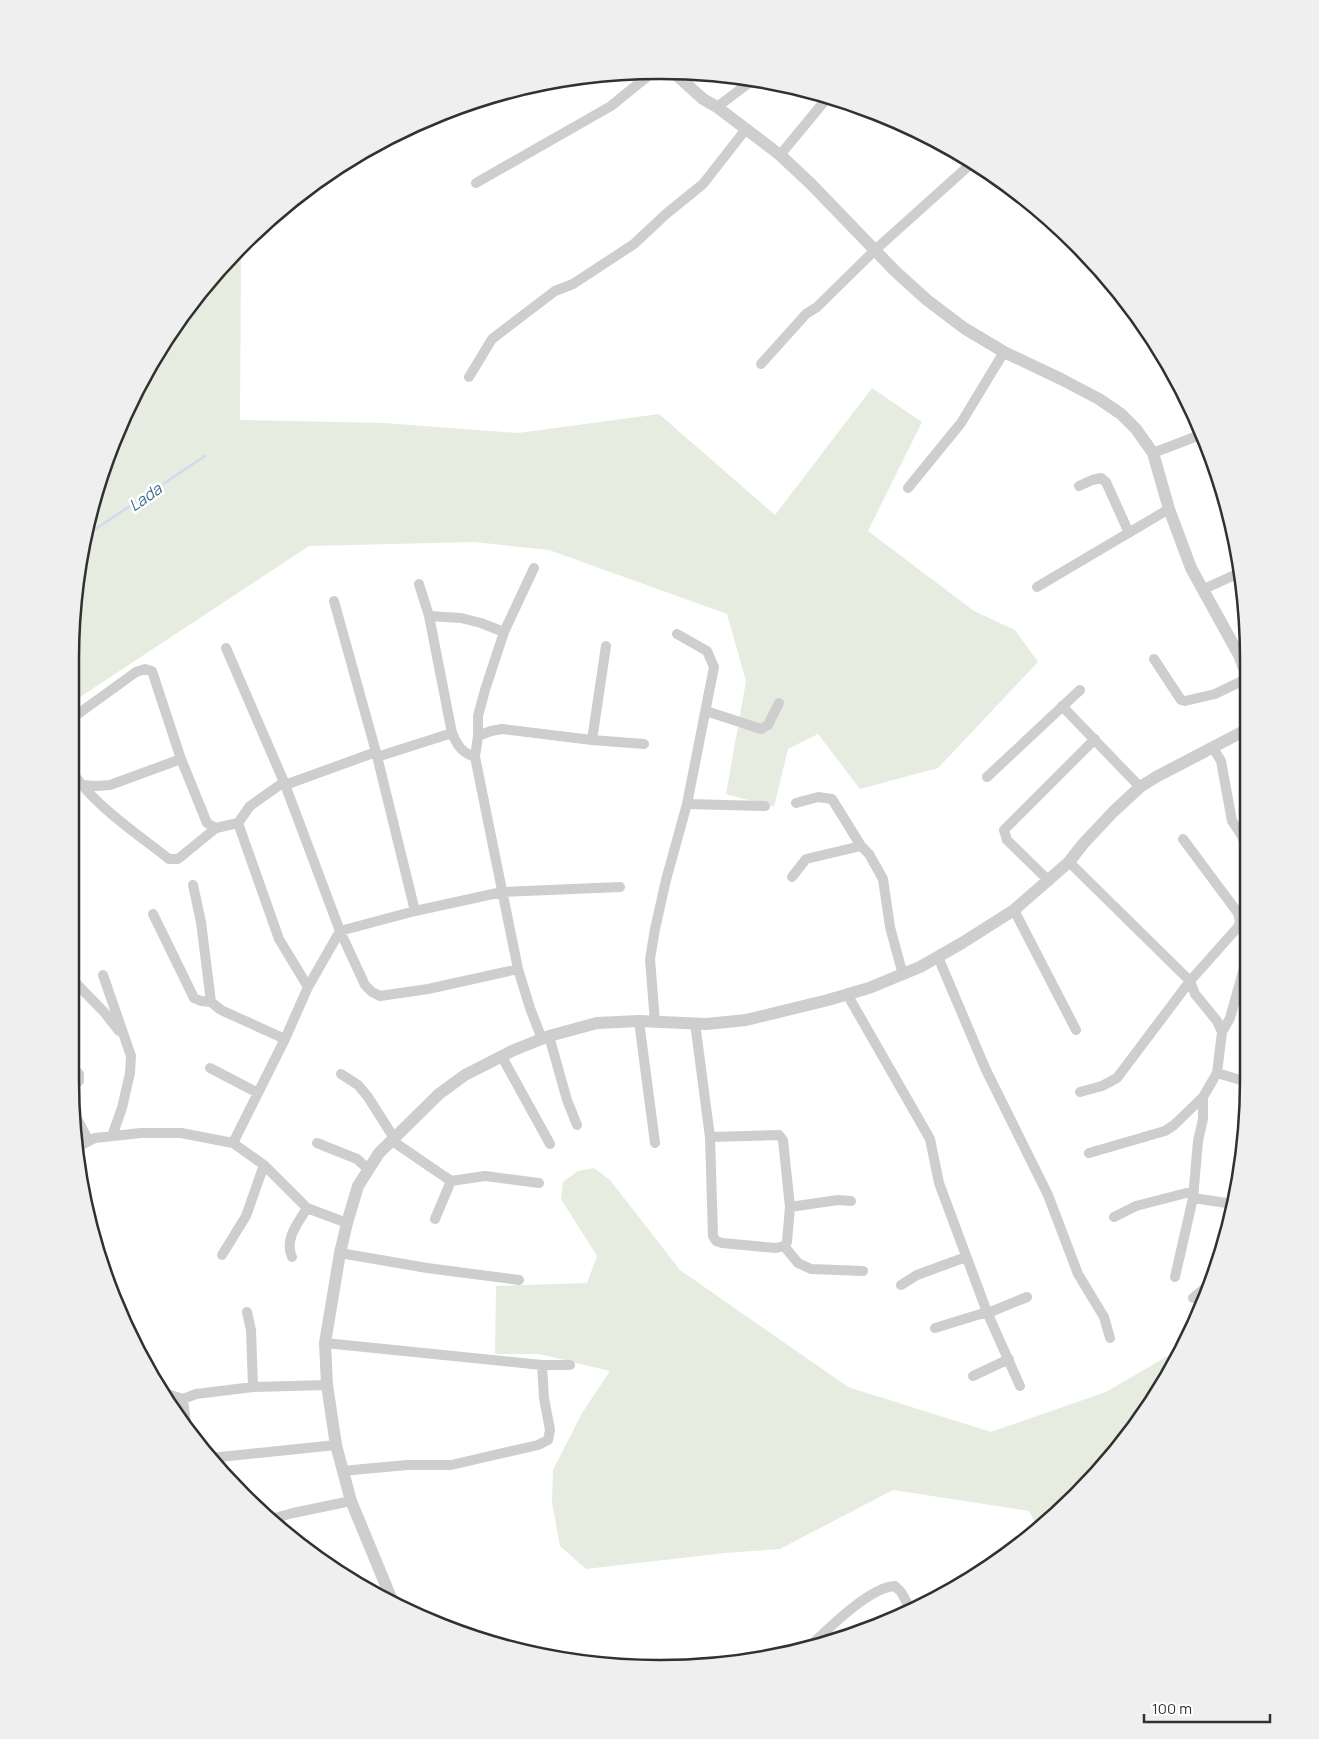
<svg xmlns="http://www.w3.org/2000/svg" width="1319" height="1739" font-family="Manrope,sans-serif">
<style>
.green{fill:#e6ede0}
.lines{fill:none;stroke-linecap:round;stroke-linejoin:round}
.stream{stroke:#ceddeb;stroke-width:2.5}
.minor{stroke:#cecece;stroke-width:10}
.tertiary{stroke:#cecece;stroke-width:12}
.labels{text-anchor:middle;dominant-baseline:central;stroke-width:5;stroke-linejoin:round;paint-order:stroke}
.water-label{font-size:16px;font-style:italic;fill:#426b90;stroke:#fff}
.rim{fill:none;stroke:#313131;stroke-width:2.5}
</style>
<rect width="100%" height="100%" fill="#fff"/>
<path class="green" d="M 251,236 L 241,251 L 240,420 L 384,423 L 518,433 L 659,414 L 775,515 L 872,388 L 922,422 L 868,531 L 974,611 L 1015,630 L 1038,662 L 938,768 L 860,789 L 818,734 L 788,749 L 774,807 L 726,794 L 746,681 L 727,614 L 549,550 L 474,542 L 309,546 L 71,703 L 71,621 L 90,507 L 131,399 L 192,301 L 243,242 Z
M 594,1168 L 610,1180 L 680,1270 L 848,1387 L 991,1432 L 1106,1392 L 1183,1347 L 1170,1375 L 1103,1468 L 1037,1526 L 1029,1511 L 893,1490 L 780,1549 L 725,1553 L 586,1569 L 560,1546 L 552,1503 L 553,1470 L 582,1413 L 610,1371 L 539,1354 L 495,1354 L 496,1286 L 587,1283 L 597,1256 L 561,1199 L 563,1182 L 578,1171 Z"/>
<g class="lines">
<path class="stream" d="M 85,539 L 94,530 L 205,456"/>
<path class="minor" d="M 717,107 L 754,79
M 780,155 L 828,97
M 476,183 L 611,106 L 654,71
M 761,364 L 806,314 L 817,307 L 875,250 L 973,162
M 469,377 L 492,339 L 555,291 L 573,284 L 634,244 L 666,214 L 703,184 L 746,129
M 1153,453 L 1200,435
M 1079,486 L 1092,480 L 1101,478 L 1106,482 L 1129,533
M 908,488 L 961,423 L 1004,352
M 534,568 L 504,632 L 485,690 L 478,716 L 478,736 L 475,757 L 518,969 L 530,1008 L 542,1039
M 419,584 L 429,616 L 452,733 C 457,745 462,753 475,757
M 1037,587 L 1169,509
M 1204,589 L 1241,572
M 334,601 L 376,752 L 415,911
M 429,616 L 461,618 L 481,623 L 504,632
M 226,648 L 284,782 L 340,931 L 365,985 L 372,992 L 380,996 L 428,989 L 518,969
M 1154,659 L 1181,700 L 1185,701 L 1215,694 L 1244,680
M 1062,706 L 1140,787
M 706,711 L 761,729 L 768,725 L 779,703
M 71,719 L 136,672 L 145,669 L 152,671 L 181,759 L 207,823 L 216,828 L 238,823 L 250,806 L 284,782
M 478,736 L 491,731 L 502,729 L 592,740 L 644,744
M 592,740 L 606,646
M 1213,748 L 1221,761 L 1232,821 L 1242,836 L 1244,842
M 377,757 L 452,733
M 71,769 C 88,801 140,836 169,859 L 178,859 L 216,828
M 987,777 L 1080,690
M 80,785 L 97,786 L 110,785 L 181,759
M 285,785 L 376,752
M 796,803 L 818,797 L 832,799 L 861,846 L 869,854 L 883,879 L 890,927 L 903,975
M 687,804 L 765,806
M 238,823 L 279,939 L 308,987
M 1069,862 L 1190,981 L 1195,994 L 1217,1021 L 1222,1032 L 1217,1073 L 1203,1097 L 1174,1125 L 1165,1131 L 1089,1153
M 792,877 L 806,859 L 861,846
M 1049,881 L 1007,840 L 1004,830 L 1095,739
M 193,885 L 201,922 L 211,1002 L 221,1010 L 285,1039
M 1014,910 L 1076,1030
M 153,914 L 194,998 L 201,1001 L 211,1002
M 938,957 L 986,1070 L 1048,1195 L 1078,1274 L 1104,1317 L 1110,1338
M 103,975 L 131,1056 L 130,1073 L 122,1108 L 112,1136
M 70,977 L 104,1012 L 119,1031
M 847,994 L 930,1139 L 939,1183 L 987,1312 L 1020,1386
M 639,1021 L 655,1143
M 655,1022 L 650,959 L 655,929 L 666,880 L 687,804 L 714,667 L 707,651 L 677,634
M 695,1023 L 710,1137 L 713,1236 L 716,1241 L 722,1243 L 776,1248 L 784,1246
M 1222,1032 L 1230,1018 L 1244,968
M 549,1036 L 567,1100 L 577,1125
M 502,1057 L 550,1144
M 70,1065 L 79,1074 L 79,1081 L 71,1088
M 210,1068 L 258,1093
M 1217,1073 L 1244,1081
M 341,1074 L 358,1085 L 368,1097 L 394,1138
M 1080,1092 L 1102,1086 L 1117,1078 L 1190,981 L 1238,927 L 1240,922 L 1238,913 L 1183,839
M 75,1115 L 89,1141
M 710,1137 L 779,1135 L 783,1140 L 790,1207 L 787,1242 L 784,1246
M 391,1140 L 451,1181 L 485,1176 L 539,1183
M 233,1143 L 285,1039 L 308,987 L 340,931 L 415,911 L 502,892 L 620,887
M 317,1143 L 357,1159 L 368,1169
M 79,1146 L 95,1138 L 141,1133 L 181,1133 L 233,1143 L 264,1165 L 307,1208 L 347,1223
M 1193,1198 L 1233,1204
M 790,1207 L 838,1200 L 851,1201
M 1114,1217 L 1136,1206 L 1194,1191
M 435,1219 L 451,1181
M 784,1246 L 798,1263 L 811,1269 L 863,1271
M 340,1253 L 427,1268 L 519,1280
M 222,1255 L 246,1216 L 264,1165
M 292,1257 C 284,1239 298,1223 307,1208
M 1175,1277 L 1193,1198 L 1198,1141 L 1203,1119 L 1203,1097
M 901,1285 L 917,1275 L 966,1257
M 1193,1298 L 1211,1283
M 247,1312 L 251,1330 L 253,1387
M 988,1313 L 1027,1297
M 935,1328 L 987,1312
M 325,1343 L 542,1365 L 570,1365
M 973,1376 L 1009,1359
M 161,1392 L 183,1399 L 196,1394 L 253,1387 L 327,1385
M 183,1399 L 187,1431
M 210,1458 L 336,1445
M 342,1471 L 407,1465 L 451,1465 L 538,1445 L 548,1440 L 550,1430 L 544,1398 L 542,1365
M 268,1520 L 293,1513 L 351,1501
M 811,1645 C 829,1628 870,1587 895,1586 L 901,1592 L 910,1608"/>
<path class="tertiary" d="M 672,71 L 703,99 L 717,107 L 780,155 L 811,184 L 895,271 L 927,300 L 964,328 L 1004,352 L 1061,379 L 1099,399 L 1121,414 L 1136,429 L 1153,453 L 1169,509 L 1191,568 L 1239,655 L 1244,668
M 394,1605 L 351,1501 L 336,1445 L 327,1385 L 325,1343 L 340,1253 L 347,1223 L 358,1186 L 379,1153 L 439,1094 L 465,1075 L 514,1050 L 549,1036 L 597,1023 L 639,1021 L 706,1024 L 746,1020 L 828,1000 L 869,988 L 920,967 L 962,943 L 1014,910 L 1069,862 L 1083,844 L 1113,812 L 1140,787 L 1156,777 L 1244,731"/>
</g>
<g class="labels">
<g class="water-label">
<text transform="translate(145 497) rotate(-35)">Lada</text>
</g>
</g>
<path d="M0 0H1319V1739H0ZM659 79H660A580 580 0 0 1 1240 659V1080A580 580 0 0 1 660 1660H659A580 580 0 0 1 79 1080V659A580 580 0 0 1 659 79Z" fill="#efefef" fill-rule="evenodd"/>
<path class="rim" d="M659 79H660A580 580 0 0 1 1240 659V1080A580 580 0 0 1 660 1660H659A580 580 0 0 1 79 1080V659A580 580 0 0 1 659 79Z"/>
<path d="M1144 1714v8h126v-8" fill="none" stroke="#313131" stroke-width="2.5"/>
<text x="1152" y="1714" font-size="15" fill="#313131" stroke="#ffffff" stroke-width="4" paint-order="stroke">100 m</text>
</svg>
